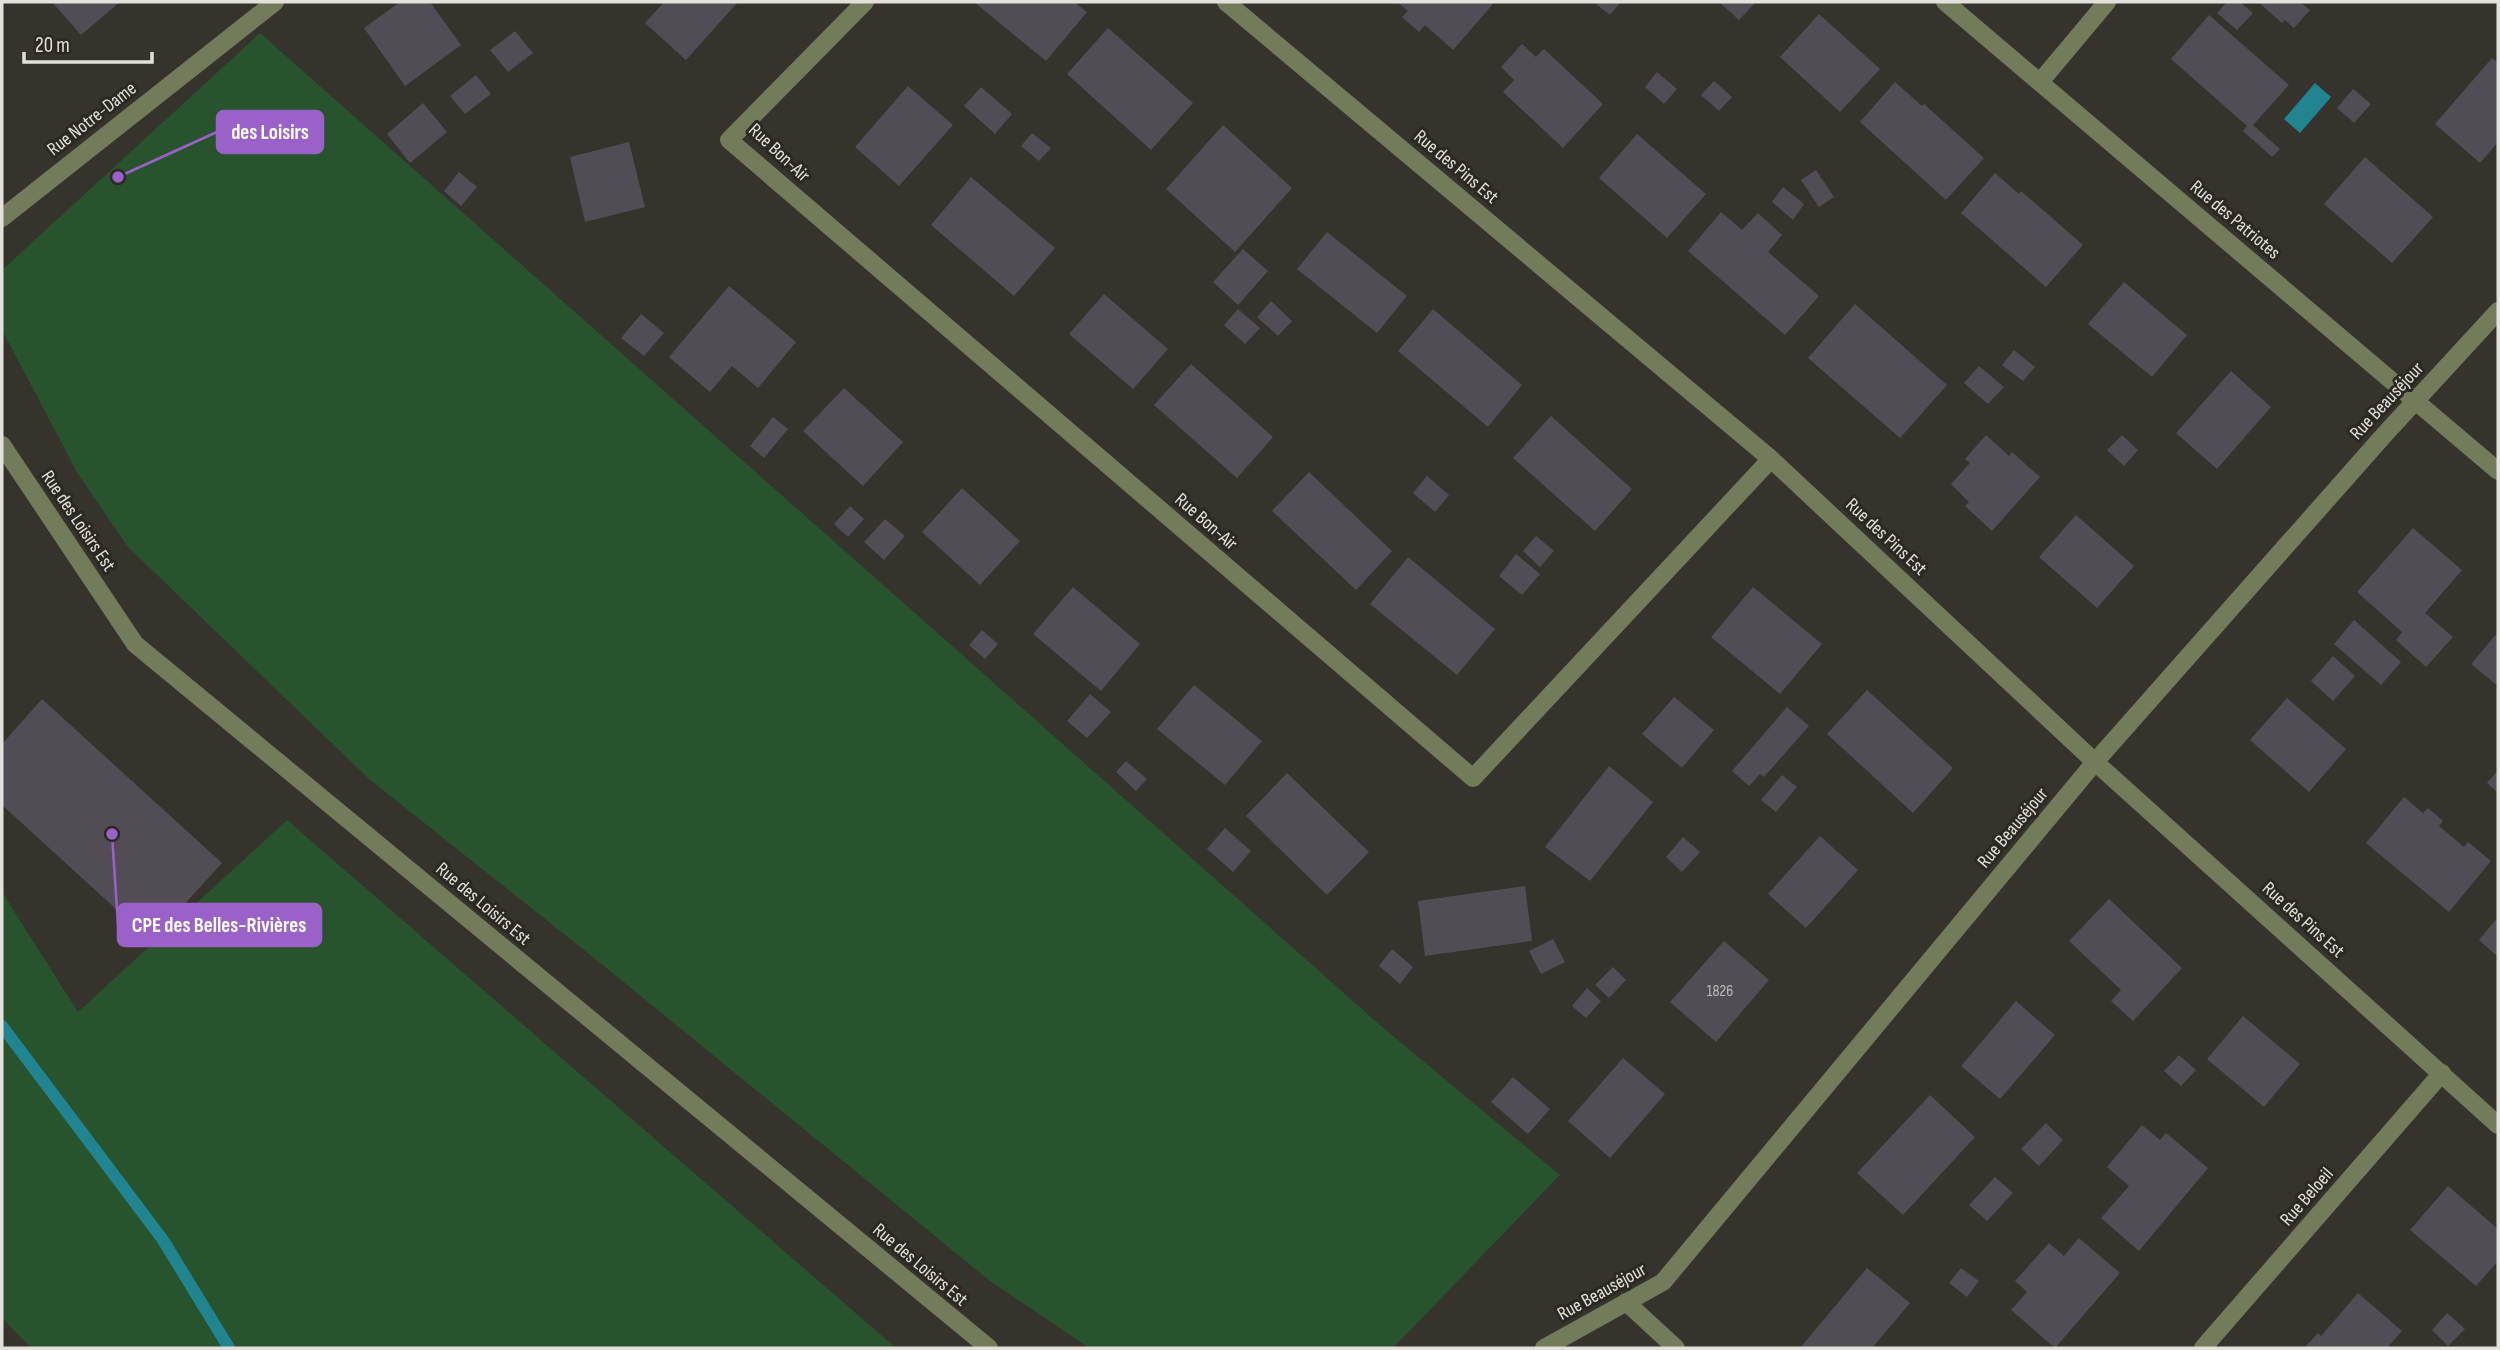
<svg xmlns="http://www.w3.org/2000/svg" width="2500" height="1350" font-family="'Sofia Sans Condensed',sans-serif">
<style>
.green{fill:#27532d}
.water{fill:#218591}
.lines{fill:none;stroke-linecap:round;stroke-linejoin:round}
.stream{stroke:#218591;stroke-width:12}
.building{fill:#524d54}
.minor{stroke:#727c5b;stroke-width:18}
.labels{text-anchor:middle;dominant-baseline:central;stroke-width:6;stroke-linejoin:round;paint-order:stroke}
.number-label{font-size:16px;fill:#c0bcbb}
.street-label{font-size:19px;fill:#e4e1dd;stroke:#2c2822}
.leader{fill:none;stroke:#9a62c8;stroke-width:2.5}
.callout-dot{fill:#9a62c8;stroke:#2c2822;stroke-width:2.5}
.callout{fill:#9a62c8;stroke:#9a62c8;stroke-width:2.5}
.callout-label{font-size:21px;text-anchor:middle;font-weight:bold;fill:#fff}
</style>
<rect width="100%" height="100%" fill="#36322c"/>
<path class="green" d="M 260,33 L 1380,1025 L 1560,1175 L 1393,1348 L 1089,1348 L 990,1281 L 594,958 L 369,779 L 128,547 L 78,474 L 2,330 L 2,270 Z
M 287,820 L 896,1348 L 31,1348 L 2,1318 L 2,892 L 78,1012 Z"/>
<path class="water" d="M 2315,83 L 2331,97 L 2300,133 L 2284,119 Z"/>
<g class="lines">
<path class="stream" d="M 2,1026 L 163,1240 L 229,1348"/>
</g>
<path class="building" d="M 52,2 L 120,2 L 81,35 Z
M 400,2 L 430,2 L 461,45 L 405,86 L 364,28 Z
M 664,2 L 738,2 L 686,60 L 645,23 Z
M 974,2 L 1074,2 L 1087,12 L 1046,61 Z
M 1397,2 L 1491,2 L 1493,4 L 1453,50 L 1425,25 L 1419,32 L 1402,17 L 1408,11 Z
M 1597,2 L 1621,2 L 1610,15 L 1596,4 Z
M 1719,2 L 1756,2 L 1739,20 Z
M 2227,2 L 2240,2 L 2253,13 L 2237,30 L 2217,13 Z
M 2258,2 L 2300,2 L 2310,10 L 2294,28 L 2285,20 L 2282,23 Z
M 1819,14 L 1880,69 L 1840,112 L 1780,57 Z
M 2209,15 L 2289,85 L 2253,125 L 2280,149 L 2272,157 L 2243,131 L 2247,126 L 2171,59 Z
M 1108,28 L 1193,103 L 1151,150 L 1067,74 Z
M 515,31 L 533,53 L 508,72 L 490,50 Z
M 1522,44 L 1536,57 L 1544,49 L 1603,104 L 1563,148 L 1503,92 L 1514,80 L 1501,67 Z
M 2492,58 L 2498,63 L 2498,142 L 2480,163 L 2435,124 Z
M 1657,72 L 1677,89 L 1664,104 L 1645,87 Z
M 476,75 L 491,94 L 465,114 L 450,96 Z
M 1714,81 L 1732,97 L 1719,111 L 1701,95 Z
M 1895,82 L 1922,106 L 1924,104 L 1984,158 L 1946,200 L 1860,122 Z
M 908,86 L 953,125 L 899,186 L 855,147 Z
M 981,87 L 1012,114 L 995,134 L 964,106 Z
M 2353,89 L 2371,104 L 2354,123 L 2337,108 Z
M 423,103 L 447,132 L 410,163 L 387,134 Z
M 1223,125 L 1292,188 L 1235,252 L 1166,189 Z
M 1032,133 L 1051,148 L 1039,161 L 1021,146 Z
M 1637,134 L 1706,194 L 1667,238 L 1599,178 Z
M 629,142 L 645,207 L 585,222 L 570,157 Z
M 2365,157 L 2433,217 L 2392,263 L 2324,204 Z
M 1816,170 L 1834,197 L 1819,207 L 1801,180 Z
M 459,172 L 477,187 L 461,206 L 444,191 Z
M 1995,173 L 2019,194 L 2021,191 L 2083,245 L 2046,287 L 1961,213 Z
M 971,177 L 1055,248 L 1014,296 L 931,225 Z
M 1783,187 L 1804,204 L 1793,220 L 1772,202 Z
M 1721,212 L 1742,230 L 1758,213 L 1782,235 L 1768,252 L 1819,296 L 1785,335 L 1688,251 Z
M 1327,232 L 1407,296 L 1377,333 L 1297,269 Z
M 1243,249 L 1268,271 L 1238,305 L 1213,282 Z
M 2124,282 L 2187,335 L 2152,377 L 2088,324 Z
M 729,286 L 796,342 L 758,388 L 732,366 L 710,392 L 669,357 Z
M 1104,294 L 1168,349 L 1133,389 L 1069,334 Z
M 1271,301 L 1292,321 L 1278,336 L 1257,317 Z
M 1855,304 L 1947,385 L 1900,438 L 1808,358 Z
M 1238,309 L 1260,328 L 1245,344 L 1224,325 Z
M 1433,309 L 1522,385 L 1488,427 L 1398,351 Z
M 641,314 L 664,333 L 644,356 L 621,338 Z
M 2014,350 L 2035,367 L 2023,381 L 2002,365 Z
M 1191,364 L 1273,437 L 1237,478 L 1154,405 Z
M 1979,366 L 2004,387 L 1988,404 L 1964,383 Z
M 2231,371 L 2271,407 L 2217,469 L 2176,433 Z
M 844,388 L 903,442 L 863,486 L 803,431 Z
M 1551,416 L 1632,489 L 1595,531 L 1513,458 Z
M 773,417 L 788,429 L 764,458 L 750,446 Z
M 1986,435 L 2009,456 L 2012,452 L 2040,477 L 1992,531 L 1965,506 L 1969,502 L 1951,484 L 1970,463 L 1965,459 Z
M 2122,435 L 2138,450 L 2124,466 L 2107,450 Z
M 1309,472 L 1392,551 L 1356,590 L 1272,511 Z
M 1427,476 L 1449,495 L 1435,512 L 1413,493 Z
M 962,488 L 1020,541 L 980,585 L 922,532 Z
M 850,506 L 864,519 L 848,537 L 834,524 Z
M 2076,515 L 2134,566 L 2097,608 L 2039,557 Z
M 885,519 L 905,536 L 884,560 L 864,542 Z
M 2413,528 L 2462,570 L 2425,613 L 2453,637 L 2426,667 L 2396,640 L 2402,632 L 2357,592 Z
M 1536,536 L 1554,551 L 1540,567 L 1523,551 Z
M 1516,554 L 1540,574 L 1522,595 L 1499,576 Z
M 1408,557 L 1495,629 L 1457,675 L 1370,604 Z
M 1073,587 L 1140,644 L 1101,691 L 1033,634 Z
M 1753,587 L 1822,644 L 1780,694 L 1711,637 Z
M 2354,620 L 2401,662 L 2381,685 L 2334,644 Z
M 982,630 L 998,644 L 985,659 L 969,645 Z
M 2498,632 L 2498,686 L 2471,664 Z
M 2333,656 L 2355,676 L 2333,701 L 2311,681 Z
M 1194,685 L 1262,741 L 1225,785 L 1157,729 Z
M 1867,690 L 1953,768 L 1913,813 L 1827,734 Z
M 1090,694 L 1111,712 L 1087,738 L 1067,721 Z
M 1674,697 L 1714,730 L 1682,768 L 1642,734 Z
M 2287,698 L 2346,749 L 2309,792 L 2250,740 Z
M 42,699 L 222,863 L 151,941 L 2,805 L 2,744 Z
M 1787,707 L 1809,726 L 1764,777 L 1760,774 L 1749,786 L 1732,771 Z
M 1126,761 L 1147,779 L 1136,791 L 1116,772 Z
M 1609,766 L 1653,802 L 1590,881 L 1545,847 Z
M 2498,770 L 2498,793 L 2487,783 Z
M 1287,773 L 1369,852 L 1327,895 L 1246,816 Z
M 1782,775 L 1797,787 L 1776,812 L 1761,800 Z
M 2404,797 L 2423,813 L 2428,808 L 2443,821 L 2439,826 L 2464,847 L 2468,842 L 2491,861 L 2449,912 L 2366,843 Z
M 1225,828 L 1251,851 L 1233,872 L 1207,849 Z
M 1820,836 L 1858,870 L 1806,928 L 1768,894 Z
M 1683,837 L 1700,852 L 1682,872 L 1666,857 Z
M 1525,886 L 1532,941 L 1425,956 L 1418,901 Z
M 2109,899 L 2182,968 L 2133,1021 L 2111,1001 L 2121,990 L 2069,941 Z
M 2498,917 L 2498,957 L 2479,940 Z
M 1553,939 L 1565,962 L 1541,974 L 1529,951 Z
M 1724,941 L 1769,980 L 1716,1042 L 1670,1002 Z
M 1392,949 L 1413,967 L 1400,984 L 1379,966 Z
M 1613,967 L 1626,980 L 1609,998 L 1595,985 Z
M 1587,988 L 1601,1001 L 1586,1018 L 1572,1006 Z
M 2016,1001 L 2055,1035 L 2000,1099 L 1961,1066 Z
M 2243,1016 L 2300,1064 L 2264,1107 L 2207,1059 Z
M 2179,1055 L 2196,1070 L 2181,1086 L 2164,1071 Z
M 1623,1058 L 1665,1094 L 1610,1158 L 1568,1121 Z
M 1513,1077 L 1550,1109 L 1528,1134 L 1491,1102 Z
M 1930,1095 L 1975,1137 L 1903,1215 L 1857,1173 Z
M 2046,1123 L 2063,1140 L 2039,1166 L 2021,1149 Z
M 2142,1125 L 2160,1140 L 2166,1133 L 2208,1168 L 2139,1251 L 2101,1218 L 2129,1186 L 2107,1167 Z
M 1995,1177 L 2013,1193 L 1987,1221 L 1969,1205 Z
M 2448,1186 L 2498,1229 L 2498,1261 L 2476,1286 L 2410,1230 Z
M 2079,1238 L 2120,1273 L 2055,1348 L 2011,1310 L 2027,1292 L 2015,1281 L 2049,1243 L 2064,1256 Z
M 1867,1268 L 1910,1303 L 1872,1348 L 1800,1348 Z
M 1961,1268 L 1979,1281 L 1967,1297 L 1949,1283 Z
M 2358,1293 L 2402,1331 L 2387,1348 L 2304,1348 L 2318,1333 L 2321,1336 Z
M 2447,1313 L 2465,1329 L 2448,1346 L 2432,1330 Z"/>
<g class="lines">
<path class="minor" d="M 865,2 L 729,140 L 1473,778 L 1771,459
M 1226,2 L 1771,459 L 2095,762 L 2498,1125
M 1945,2 L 2498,471
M 2040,82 L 2107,2
M 2,218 L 275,2
M 2,445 L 135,644 L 989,1348
M 1626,1302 L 1676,1348
M 1544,1348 L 1663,1282 L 2095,762 L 2385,434 L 2498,311
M 2203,1348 L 2442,1073"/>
</g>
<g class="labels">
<g class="number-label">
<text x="1720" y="991">1826</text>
</g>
<g class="street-label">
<text transform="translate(92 119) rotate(-38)">Rue Notre-Dame</text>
<text transform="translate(779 153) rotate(43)">Rue Bon-Air</text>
<text transform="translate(1456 167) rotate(40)">Rue des Pins Est</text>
<text transform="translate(2235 220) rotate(40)">Rue des Patriotes</text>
<text transform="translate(2387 401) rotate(-47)">Rue Beauséjour</text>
<text transform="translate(78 521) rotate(56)">Rue des Loisirs Est</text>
<text transform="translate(1206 522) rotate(41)">Rue Bon-Air</text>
<text transform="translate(1886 537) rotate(43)">Rue des Pins Est</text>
<text transform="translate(2013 828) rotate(-50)">Rue Beauséjour</text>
<text transform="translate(483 904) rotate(40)">Rue des Loisirs Est</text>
<text transform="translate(2303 920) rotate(42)">Rue des Pins Est</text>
<text transform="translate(2307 1197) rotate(-49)">Rue Beloeil</text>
<text transform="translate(920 1265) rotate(40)">Rue des Loisirs Est</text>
<text transform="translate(1602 1292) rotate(-29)">Rue Beauséjour</text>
</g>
</g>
<path class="leader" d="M118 177L217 132M112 834L118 925"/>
<g class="callout-dot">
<circle cx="118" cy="177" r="7"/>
<circle cx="112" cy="834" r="7"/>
</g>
<g class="callout">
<rect x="217" y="111" width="106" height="42" rx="7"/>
<rect x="118" y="904" width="203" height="42" rx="7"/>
</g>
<g class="callout-label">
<text x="270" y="139">des Loisirs</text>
<text x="219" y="932">CPE des Belles-Rivières</text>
</g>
<rect width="2500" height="1350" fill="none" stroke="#e4e1dd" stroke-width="7"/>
<path d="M24 52v10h128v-10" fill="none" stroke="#e4e1dd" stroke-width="3.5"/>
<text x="35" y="52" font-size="21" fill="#e4e1dd" stroke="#2c2822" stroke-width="5" paint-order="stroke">20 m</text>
</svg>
